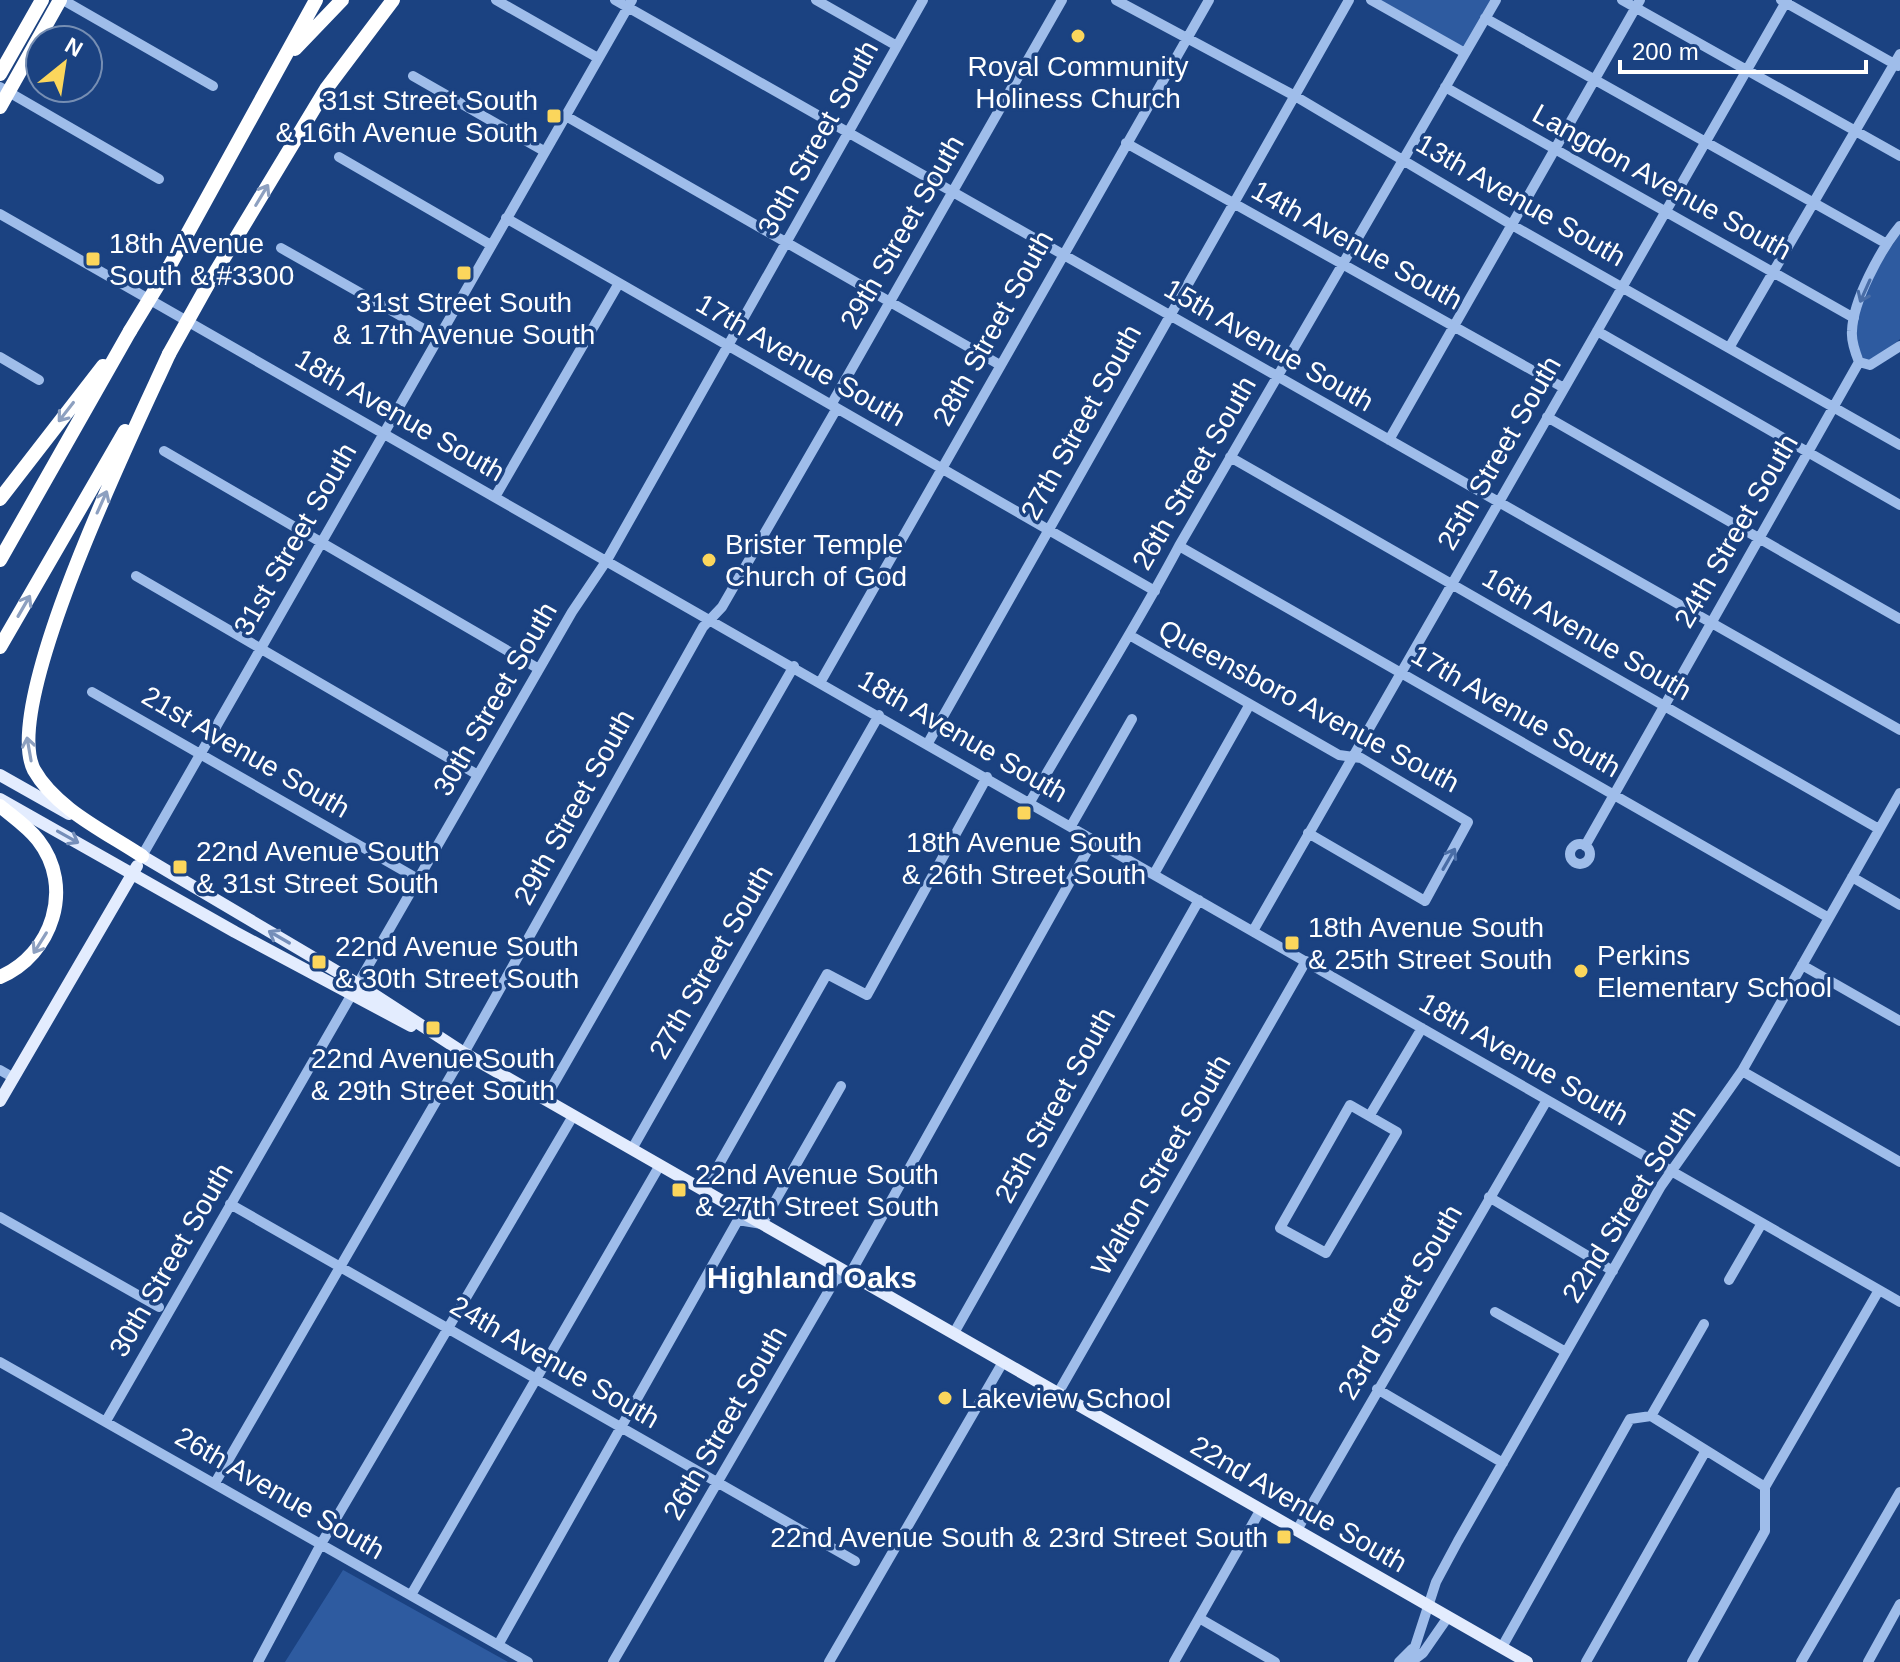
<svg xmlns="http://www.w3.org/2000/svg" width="1900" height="1662" font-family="Arial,sans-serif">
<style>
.green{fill:#2e5ba0}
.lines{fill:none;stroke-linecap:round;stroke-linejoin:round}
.minor{stroke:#9fbdea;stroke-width:10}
.major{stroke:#e3ecfe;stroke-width:12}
.highway{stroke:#fff;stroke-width:14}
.highway-bridge{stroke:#fff;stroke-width:14}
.oneway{stroke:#8da0c0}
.oneway2{stroke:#496da6}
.oneway3{stroke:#758eb9}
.poi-dot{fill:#fbd65c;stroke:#1b4281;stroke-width:3}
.labels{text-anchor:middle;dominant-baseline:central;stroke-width:7;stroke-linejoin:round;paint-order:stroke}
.poi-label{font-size:28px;fill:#fff;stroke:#1b4281;text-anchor:start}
.street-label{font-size:28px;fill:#fff;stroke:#1b4281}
.neighbourhood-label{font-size:30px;font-weight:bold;fill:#fff;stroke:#1b4281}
</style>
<rect width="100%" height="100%" fill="#1b4281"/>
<path class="green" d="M 1371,0 L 1496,0 L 1465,53 Z
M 1900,234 L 1900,339 L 1873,362 L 1864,360 C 1861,353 1855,344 1855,337 C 1855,303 1881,261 1900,234 Z
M 343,1570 L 345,1571 L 508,1662 L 285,1662 Z"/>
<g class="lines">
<path class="minor" d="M 63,0 L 213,86
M 496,0 L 598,58
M 615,0 L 1900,730
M 816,0 L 897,46
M 1116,0 L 1295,96 L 1512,225 L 1900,445
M 1371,0 L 1465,53
M 1622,0 L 1900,156
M 1781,0 L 1898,66
M 1485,18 L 1887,244
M 413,76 L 544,151
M 0,87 L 159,179
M 1445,87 L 1854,318
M 564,115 L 1000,365
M 1126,143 L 1564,388
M 339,157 L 491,245
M 0,214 L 1900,1302
M 506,218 L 1155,591
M 281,248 L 438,337
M 1597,331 L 1900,505
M 1729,348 L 1900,54
M 0,357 L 39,380
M 1859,362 L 1870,365 L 1900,346
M 831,405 L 1062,0
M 1547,417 L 1900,619
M 1389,440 L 1640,0
M 164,451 L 539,669
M 1230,457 L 1879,829
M 495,497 L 619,283
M 1179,546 L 1829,918
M 136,576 L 478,775
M 1131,636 L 1339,755 L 1361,758 L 1468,822 L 1425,901 L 1308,833
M 821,681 L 1209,0
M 92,692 L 418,879
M 928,743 L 1349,0
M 1030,802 C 1079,716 1133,633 1179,546 L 1496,0
M 1071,826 L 1132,719
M1570 854a10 10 0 1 1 20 0a10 10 0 1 1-20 0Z
M 1585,846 L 1859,362 C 1855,352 1851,341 1852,331 C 1853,300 1881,249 1900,226
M 142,856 L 632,0
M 1154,874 L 1250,704
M 1852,877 L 1900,905
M 1253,931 L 1787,0
M 1802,965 L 1900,1021
M 0,1070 L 14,1078
M 1742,1071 L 1900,1162
M 545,1099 L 794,666
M 1350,1105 L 1397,1132 L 1326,1253 L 1280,1228 Z
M 1370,1115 L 1422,1028
M 632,1149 L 879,715
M 704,1191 L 827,974 L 867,995 L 987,777
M 1489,1197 L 1613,1271
M 230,1204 L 855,1561
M 0,1217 L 159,1307
M 1729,1280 L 1762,1223
M 1495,1312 L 1566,1352
M 954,1333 L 1199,900
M 0,1362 L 528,1662
M 1377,1389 L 1503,1463
M 1058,1393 L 1306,961
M 1651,1416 L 1704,1324
M 106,1421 L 572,612 L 607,560 L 923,0
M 215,1483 L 464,1053 L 703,627 L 722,607 L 837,408
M 1297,1530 L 1547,1100
M 411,1595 L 660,1165
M 1199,1618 L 1275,1662
M 498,1645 L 738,1220 L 762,1224 L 841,1086
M 1502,1647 L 1630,1419 L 1651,1416 L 1765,1487
M 258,1662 L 321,1544 L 573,1116
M 613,1662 L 835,1280 L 850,1274 L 1094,839
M 829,1662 L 1003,1362
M 1174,1662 L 1261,1509
M 1399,1662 L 1412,1649
M 1410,1662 L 1436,1582 L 1458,1541 L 1661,1186 L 1742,1071 L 1900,793
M 1411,1662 L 1423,1653 L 1448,1617
M 1586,1662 L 1705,1452
M 1692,1662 L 1765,1531 L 1765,1487 L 1879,1290
M 1801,1662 L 1900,1492
M 1868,1662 L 1900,1604"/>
<path class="major" d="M 0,775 L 69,814
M 0,799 L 235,932 L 411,1026
M 137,853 L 358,984 L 464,1053 L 1527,1662
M 0,1101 L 137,866"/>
<path class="highway" d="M 295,49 L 342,0
M 0,74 L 42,0
M 0,107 L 60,0
M 169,267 L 316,0
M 207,286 L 326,89 L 393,0
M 0,499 L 103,366
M 0,560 L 130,331
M 0,647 L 125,431
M 0,806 C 13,817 28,827 38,840 C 75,887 52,955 0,977
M 142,856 C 106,832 56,809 34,770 C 0,703 136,427 169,354"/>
<path class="highway-bridge" d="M 130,331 L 169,267
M 169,354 L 207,286"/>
</g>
<defs><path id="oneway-shaft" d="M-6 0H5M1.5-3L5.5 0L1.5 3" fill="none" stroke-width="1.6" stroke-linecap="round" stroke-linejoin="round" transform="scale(2)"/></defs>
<g class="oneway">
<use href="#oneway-shaft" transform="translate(262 195) rotate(-59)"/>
<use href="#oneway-shaft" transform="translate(66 412) rotate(128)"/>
<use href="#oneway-shaft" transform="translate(102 502) rotate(-66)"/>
<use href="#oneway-shaft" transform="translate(24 606) rotate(-60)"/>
<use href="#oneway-shaft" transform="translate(29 749) rotate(-100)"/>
<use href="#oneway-shaft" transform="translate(40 943) rotate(122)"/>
</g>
<g class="oneway2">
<use href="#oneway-shaft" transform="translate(1865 291) rotate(114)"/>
<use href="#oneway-shaft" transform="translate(1449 859) rotate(-60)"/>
</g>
<g class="oneway3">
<use href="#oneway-shaft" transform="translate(68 837) rotate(29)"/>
<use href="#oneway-shaft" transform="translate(279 937) rotate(-150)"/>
</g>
<g class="poi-dot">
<circle cx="1078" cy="36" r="8"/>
<rect x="546" y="108" width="16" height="16" rx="4"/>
<rect x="85" y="251" width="16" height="16" rx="4"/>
<rect x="456" y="265" width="16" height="16" rx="4"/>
<circle cx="709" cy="560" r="8"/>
<rect x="1016" y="805" width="16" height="16" rx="4"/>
<rect x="172" y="859" width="16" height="16" rx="4"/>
<rect x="1284" y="935" width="16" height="16" rx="4"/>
<rect x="311" y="954" width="16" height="16" rx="4"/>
<circle cx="1581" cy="971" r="8"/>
<rect x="425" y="1020" width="16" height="16" rx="4"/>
<rect x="671" y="1182" width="16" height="16" rx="4"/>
<circle cx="945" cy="1398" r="8"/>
<rect x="1276" y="1529" width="16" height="16" rx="4"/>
</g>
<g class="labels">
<g class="poi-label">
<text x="1078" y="66" text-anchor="middle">Royal Community<tspan x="1078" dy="32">Holiness Church</tspan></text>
<text x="538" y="100" text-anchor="end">31st Street South<tspan x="538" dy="32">&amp; 16th Avenue South</tspan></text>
<text x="109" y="243">18th Avenue<tspan x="109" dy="32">South &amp; #3300</tspan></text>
<text x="464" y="302" text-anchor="middle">31st Street South<tspan x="464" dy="32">&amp; 17th Avenue South</tspan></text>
<text x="725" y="544">Brister Temple<tspan x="725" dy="32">Church of God</tspan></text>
<text x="1024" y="842" text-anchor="middle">18th Avenue South<tspan x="1024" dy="32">&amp; 26th Street South</tspan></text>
<text x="196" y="851">22nd Avenue South<tspan x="196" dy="32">&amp; 31st Street South</tspan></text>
<text x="1308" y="927">18th Avenue South<tspan x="1308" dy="32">&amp; 25th Street South</tspan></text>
<text x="335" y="946">22nd Avenue South<tspan x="335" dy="32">&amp; 30th Street South</tspan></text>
<text x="1597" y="955">Perkins<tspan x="1597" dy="32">Elementary School</tspan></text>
<text x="433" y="1058" text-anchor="middle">22nd Avenue South<tspan x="433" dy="32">&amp; 29th Street South</tspan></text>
<text x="695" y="1174">22nd Avenue South<tspan x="695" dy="32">&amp; 27th Street South</tspan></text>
<text x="961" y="1398">Lakeview School</text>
<text x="1268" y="1537" text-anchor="end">22nd Avenue South &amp; 23rd Street South</text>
</g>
<g class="street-label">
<text transform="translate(818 138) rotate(-61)">30th Street South</text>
<text transform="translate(1662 182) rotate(29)">Langdon Avenue South</text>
<text transform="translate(1521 200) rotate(30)">13th Avenue South</text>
<text transform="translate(902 232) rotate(-60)">29th Street South</text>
<text transform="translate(1357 245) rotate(29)">14th Avenue South</text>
<text transform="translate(993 328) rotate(-61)">28th Street South</text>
<text transform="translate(1269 345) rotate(30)">15th Avenue South</text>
<text transform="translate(801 360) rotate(30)">17th Avenue South</text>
<text transform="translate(400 415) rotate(30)">18th Avenue South</text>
<text transform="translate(1081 422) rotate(-61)">27th Street South</text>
<text transform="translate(1499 453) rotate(-60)">25th Street South</text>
<text transform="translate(1194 473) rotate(-60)">26th Street South</text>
<text transform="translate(1736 531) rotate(-60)">24th Street South</text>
<text transform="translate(295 539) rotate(-60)">31st Street South</text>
<text transform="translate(1587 634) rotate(30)">16th Avenue South</text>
<text transform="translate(495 699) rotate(-60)">30th Street South</text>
<text transform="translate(1309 706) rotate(28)">Queensboro Avenue South</text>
<text transform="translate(1516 711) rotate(30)">17th Avenue South</text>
<text transform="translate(963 736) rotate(30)">18th Avenue South</text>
<text transform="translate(246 752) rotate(30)">21st Avenue South</text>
<text transform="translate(574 807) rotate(-61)">29th Street South</text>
<text transform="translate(711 962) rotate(-60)">27th Street South</text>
<text transform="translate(1524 1059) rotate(30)">18th Avenue South</text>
<text transform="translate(1055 1105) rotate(-61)">25th Street South</text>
<text transform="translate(1161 1165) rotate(-60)">Walton Street South</text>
<text transform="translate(1629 1204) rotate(-58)">22nd Street South</text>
<text transform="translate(171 1260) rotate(-60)">30th Street South</text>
<text transform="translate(1400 1302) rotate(-60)">23rd Street South</text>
<text transform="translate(555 1362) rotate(30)">24th Avenue South</text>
<text transform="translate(725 1423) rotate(-60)">26th Street South</text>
<text transform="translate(280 1493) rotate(30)">26th Avenue South</text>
<text transform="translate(1299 1504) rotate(30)">22nd Avenue South</text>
</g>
<g class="neighbourhood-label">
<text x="812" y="1277">Highland Oaks</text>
</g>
</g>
<g transform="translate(64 64) rotate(30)"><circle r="38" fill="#1b4281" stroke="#768eb3" stroke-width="2"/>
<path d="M0-6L14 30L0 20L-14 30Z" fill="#fbd65c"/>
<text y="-12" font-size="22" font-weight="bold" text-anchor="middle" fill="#ffffff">N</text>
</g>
<path d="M1620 60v12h246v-12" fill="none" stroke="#ffffff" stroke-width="4"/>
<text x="1632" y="60" font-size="24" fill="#ffffff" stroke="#1b4281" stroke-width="6" paint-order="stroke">200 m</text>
</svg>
